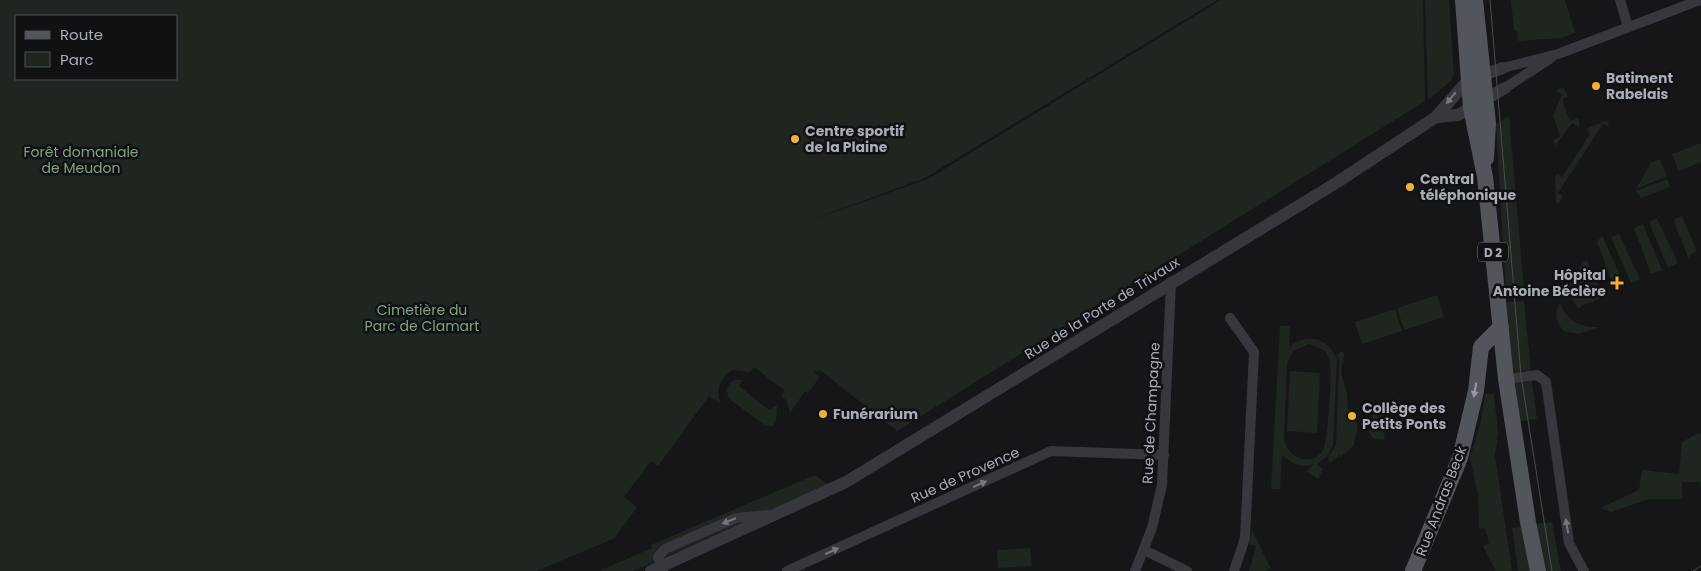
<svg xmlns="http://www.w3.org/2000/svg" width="1701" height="571" font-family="Poppins,sans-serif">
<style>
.green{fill:#1e261f;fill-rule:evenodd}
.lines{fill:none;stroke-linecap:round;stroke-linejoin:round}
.minor{stroke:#37383d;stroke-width:10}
.tertiary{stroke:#37383d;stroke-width:12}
.primary{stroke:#53555c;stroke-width:16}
.tram{stroke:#4a4c52;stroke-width:1}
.oneway{fill:#757881}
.oneway2{fill:#979ba6}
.poi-dot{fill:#f2b134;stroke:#111113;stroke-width:2}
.labels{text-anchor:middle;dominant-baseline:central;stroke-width:5;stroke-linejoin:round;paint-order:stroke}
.shield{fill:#111113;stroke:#7b7e86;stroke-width:1}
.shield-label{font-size:12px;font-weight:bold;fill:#a8adb8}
.poi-label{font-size:14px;font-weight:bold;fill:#a8adb8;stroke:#111113;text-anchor:start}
.park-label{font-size:14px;fill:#7fa381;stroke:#111113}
.street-label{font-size:14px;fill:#a8adb8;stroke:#111113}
</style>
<rect width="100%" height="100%" fill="#161618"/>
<path class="green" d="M 0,0 L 1217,0 L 925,178 L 803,223 L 928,179 L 1221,0 L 1423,0 L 1425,101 L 897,431 L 820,370 L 813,372 L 820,377 L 808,393 L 805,391 L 790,413 L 787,401 L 781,396 L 785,391 L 754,367 L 750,372 L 732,370 C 720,378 715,390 721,404 L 709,396 L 658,466 L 651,461 L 624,497 L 637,507 L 615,538 L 537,571 L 0,571 ZM 16,16 L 176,16 L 176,79 L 16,79 Z
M 1425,0 L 1449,0 L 1454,75 L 1451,81 L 1428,100 Z
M 1511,0 L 1565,0 L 1575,33 L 1561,38 L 1518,41 L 1517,31 L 1514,30 Z
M 1559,88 L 1564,88 L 1568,97 L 1562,99 L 1570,121 L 1578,118 L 1580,124 L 1578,126 L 1572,123 L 1555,146 L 1553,140 L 1560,137 L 1553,115 L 1562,95 L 1556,91 Z
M 1509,116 L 1524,291 L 1506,293 L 1496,124 Z
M 1604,121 L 1608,122 L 1609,127 L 1603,124 L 1558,193 L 1563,196 L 1559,203 L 1556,203 L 1555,178 L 1557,174 L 1562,177 L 1590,134 L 1586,129 Z
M 1701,143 L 1701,162 L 1679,171 L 1672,154 Z
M 1660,159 L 1667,176 L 1636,189 L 1651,163 Z
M 1667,179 L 1670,187 L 1641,198 L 1636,191 Z
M 1682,216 L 1697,251 L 1690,255 L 1689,259 L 1675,225 L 1674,219 Z
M 1657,218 L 1678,263 L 1668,268 L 1649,222 Z
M 1643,224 L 1662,270 L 1651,274 L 1634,228 Z
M 1619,234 L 1640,279 L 1631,283 L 1611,237 Z
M 1602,235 L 1625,286 L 1615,290 L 1597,242 Z
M 1584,261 L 1587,261 L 1604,297 L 1581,306 L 1579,309 L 1573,300 L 1569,286 Z
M 1437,295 L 1444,317 L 1404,330 L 1397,308 Z
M 1524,301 L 1531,370 L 1515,372 L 1513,369 L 1506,302 Z
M 1560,302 C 1565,320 1580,328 1599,327 L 1579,334 L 1564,331 C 1555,322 1554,313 1560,302 Z
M 1395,309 L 1402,331 L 1362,344 L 1355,322 Z
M 1280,326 L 1290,326 L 1289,347 C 1306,332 1328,337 1337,359 L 1333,445 L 1328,455 L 1317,464 L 1323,469 L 1318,479 L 1306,471 L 1315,464 C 1301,469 1292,463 1282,455 L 1280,489 L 1271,489 ZM 1309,344 L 1325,351 C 1327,354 1329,357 1330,361 C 1332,372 1328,443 1323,450 C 1311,469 1286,457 1284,438 L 1287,364 L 1293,351 Z
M 1342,351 L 1344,354 L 1341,373 L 1347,394 L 1348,408 L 1358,426 L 1354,445 L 1341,457 L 1339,455 L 1332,462 L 1329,462 L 1328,457 L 1336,445 L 1339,361 L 1337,354 Z
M 1290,371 L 1320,373 L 1317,433 L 1287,431 Z
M 736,380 L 743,380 L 739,386 L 769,410 L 777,405 L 776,421 L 773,426 L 766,426 L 728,398 L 727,388 L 731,382 Z
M 1532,381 L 1537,419 L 1519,421 L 1515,383 Z
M 1485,394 L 1494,394 L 1498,433 L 1495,456 L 1512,571 L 1496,571 L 1483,546 L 1489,543 L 1485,528 L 1479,529 L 1478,495 L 1470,458 L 1481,421 Z
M 1372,406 L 1386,406 L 1384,440 L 1374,439 L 1369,433 L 1373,419 Z
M 1698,433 L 1701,434 L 1701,489 L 1699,482 L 1682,482 L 1682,499 L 1649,499 L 1611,512 L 1600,508 L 1639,490 L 1642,470 L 1679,474 L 1682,442 Z
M 815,475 L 828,485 L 633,571 L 599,571 L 652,548 L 651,545 Z
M 1552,522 L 1561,571 L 1546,571 L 1536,524 Z
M 1521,527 L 1530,571 L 1518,571 L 1512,528 Z
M 1252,530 L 1272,571 L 1269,568 L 1266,571 L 1249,571 L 1256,546 L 1249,544 Z
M 1030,548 L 1032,566 L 998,568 L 997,550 Z"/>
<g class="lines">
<path class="minor" d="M 1620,0 L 1628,27
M 1503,68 L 1558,54 L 1700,0
M 1505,88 L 1551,58
M 1230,318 L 1254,352 L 1245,538 L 1234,571
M 1506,379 L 1537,375 L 1546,382 L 1569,543 L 1584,571
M 1144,550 L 1187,571
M 663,571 L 658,557 L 665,549 L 736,518 L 769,515
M 787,571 L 1051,451 L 1164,455
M 1135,571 L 1152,528 L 1162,485 L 1171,282"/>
<path class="tertiary" d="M 1436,117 L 1458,115 L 1505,88
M 651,571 L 846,482 L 1336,183 L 1436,117 L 1468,80 L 1503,68"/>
<path class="primary" d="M 1463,0 L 1471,108 L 1485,177 L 1506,379 L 1528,522 L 1538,571
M 1475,0 L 1488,123 L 1486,158
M 1413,571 L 1460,458 L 1476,391 L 1481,347 L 1501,327"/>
<path class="tram" d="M 1490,0 L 1521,376 L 1552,571
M 1693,571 L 1701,566"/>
</g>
<defs><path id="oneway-solid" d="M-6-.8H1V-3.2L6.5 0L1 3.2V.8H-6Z" transform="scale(1.25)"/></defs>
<g class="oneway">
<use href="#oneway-solid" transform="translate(1451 98) rotate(130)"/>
<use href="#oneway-solid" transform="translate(980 484) rotate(-24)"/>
<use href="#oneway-solid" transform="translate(729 521) rotate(158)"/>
<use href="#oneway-solid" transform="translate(1567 526) rotate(-99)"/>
<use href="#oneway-solid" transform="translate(832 551) rotate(-24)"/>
</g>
<use class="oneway2" href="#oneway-solid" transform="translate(1475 390) rotate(100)"/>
<g class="poi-dot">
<circle cx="1596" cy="86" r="5"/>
<circle cx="795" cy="139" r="5"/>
<circle cx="1410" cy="187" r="5"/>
<path d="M1614.5 275.5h5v5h5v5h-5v5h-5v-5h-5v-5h5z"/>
<circle cx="823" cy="414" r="5"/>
<circle cx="1352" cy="416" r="5"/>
</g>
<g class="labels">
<rect class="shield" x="1478" y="242.5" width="30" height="19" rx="4"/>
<g class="shield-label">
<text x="1493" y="252">D 2</text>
</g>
<g class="poi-label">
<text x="1606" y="78">Batiment<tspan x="1606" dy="16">Rabelais</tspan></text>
<text x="805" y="131">Centre sportif<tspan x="805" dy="16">de la Plaine</tspan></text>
<text x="1420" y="179">Central<tspan x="1420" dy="16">téléphonique</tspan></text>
<text x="1606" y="275" text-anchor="end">Hôpital<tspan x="1606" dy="16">Antoine Béclère</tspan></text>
<text x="1362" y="408">Collège des<tspan x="1362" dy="16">Petits Ponts</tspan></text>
<text x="833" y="414">Funérarium</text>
</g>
<g class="park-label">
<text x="81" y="152">Forêt domaniale<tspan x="81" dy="16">de Meudon</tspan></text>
<text x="422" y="310">Cimetière du<tspan x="422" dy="16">Parc de Clamart</tspan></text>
</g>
<g class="street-label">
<text transform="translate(1102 308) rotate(-32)">Rue de la Porte de Trivaux</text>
<text transform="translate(1151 413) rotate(-87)">Rue de Champagne</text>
<text transform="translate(965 475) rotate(-24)">Rue de Provence</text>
<text transform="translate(1441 501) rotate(-69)">Rue Andras Beck</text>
</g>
</g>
<rect x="15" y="15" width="162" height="65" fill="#111113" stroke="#4d4f55"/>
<rect x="25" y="31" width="25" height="8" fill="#53555c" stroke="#4d4f55"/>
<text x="60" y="40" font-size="15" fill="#a8adb8">Route</text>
<rect x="25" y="52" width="25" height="15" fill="#1e261f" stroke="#4d4f55"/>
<text x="60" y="65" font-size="15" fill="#a8adb8">Parc</text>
</svg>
